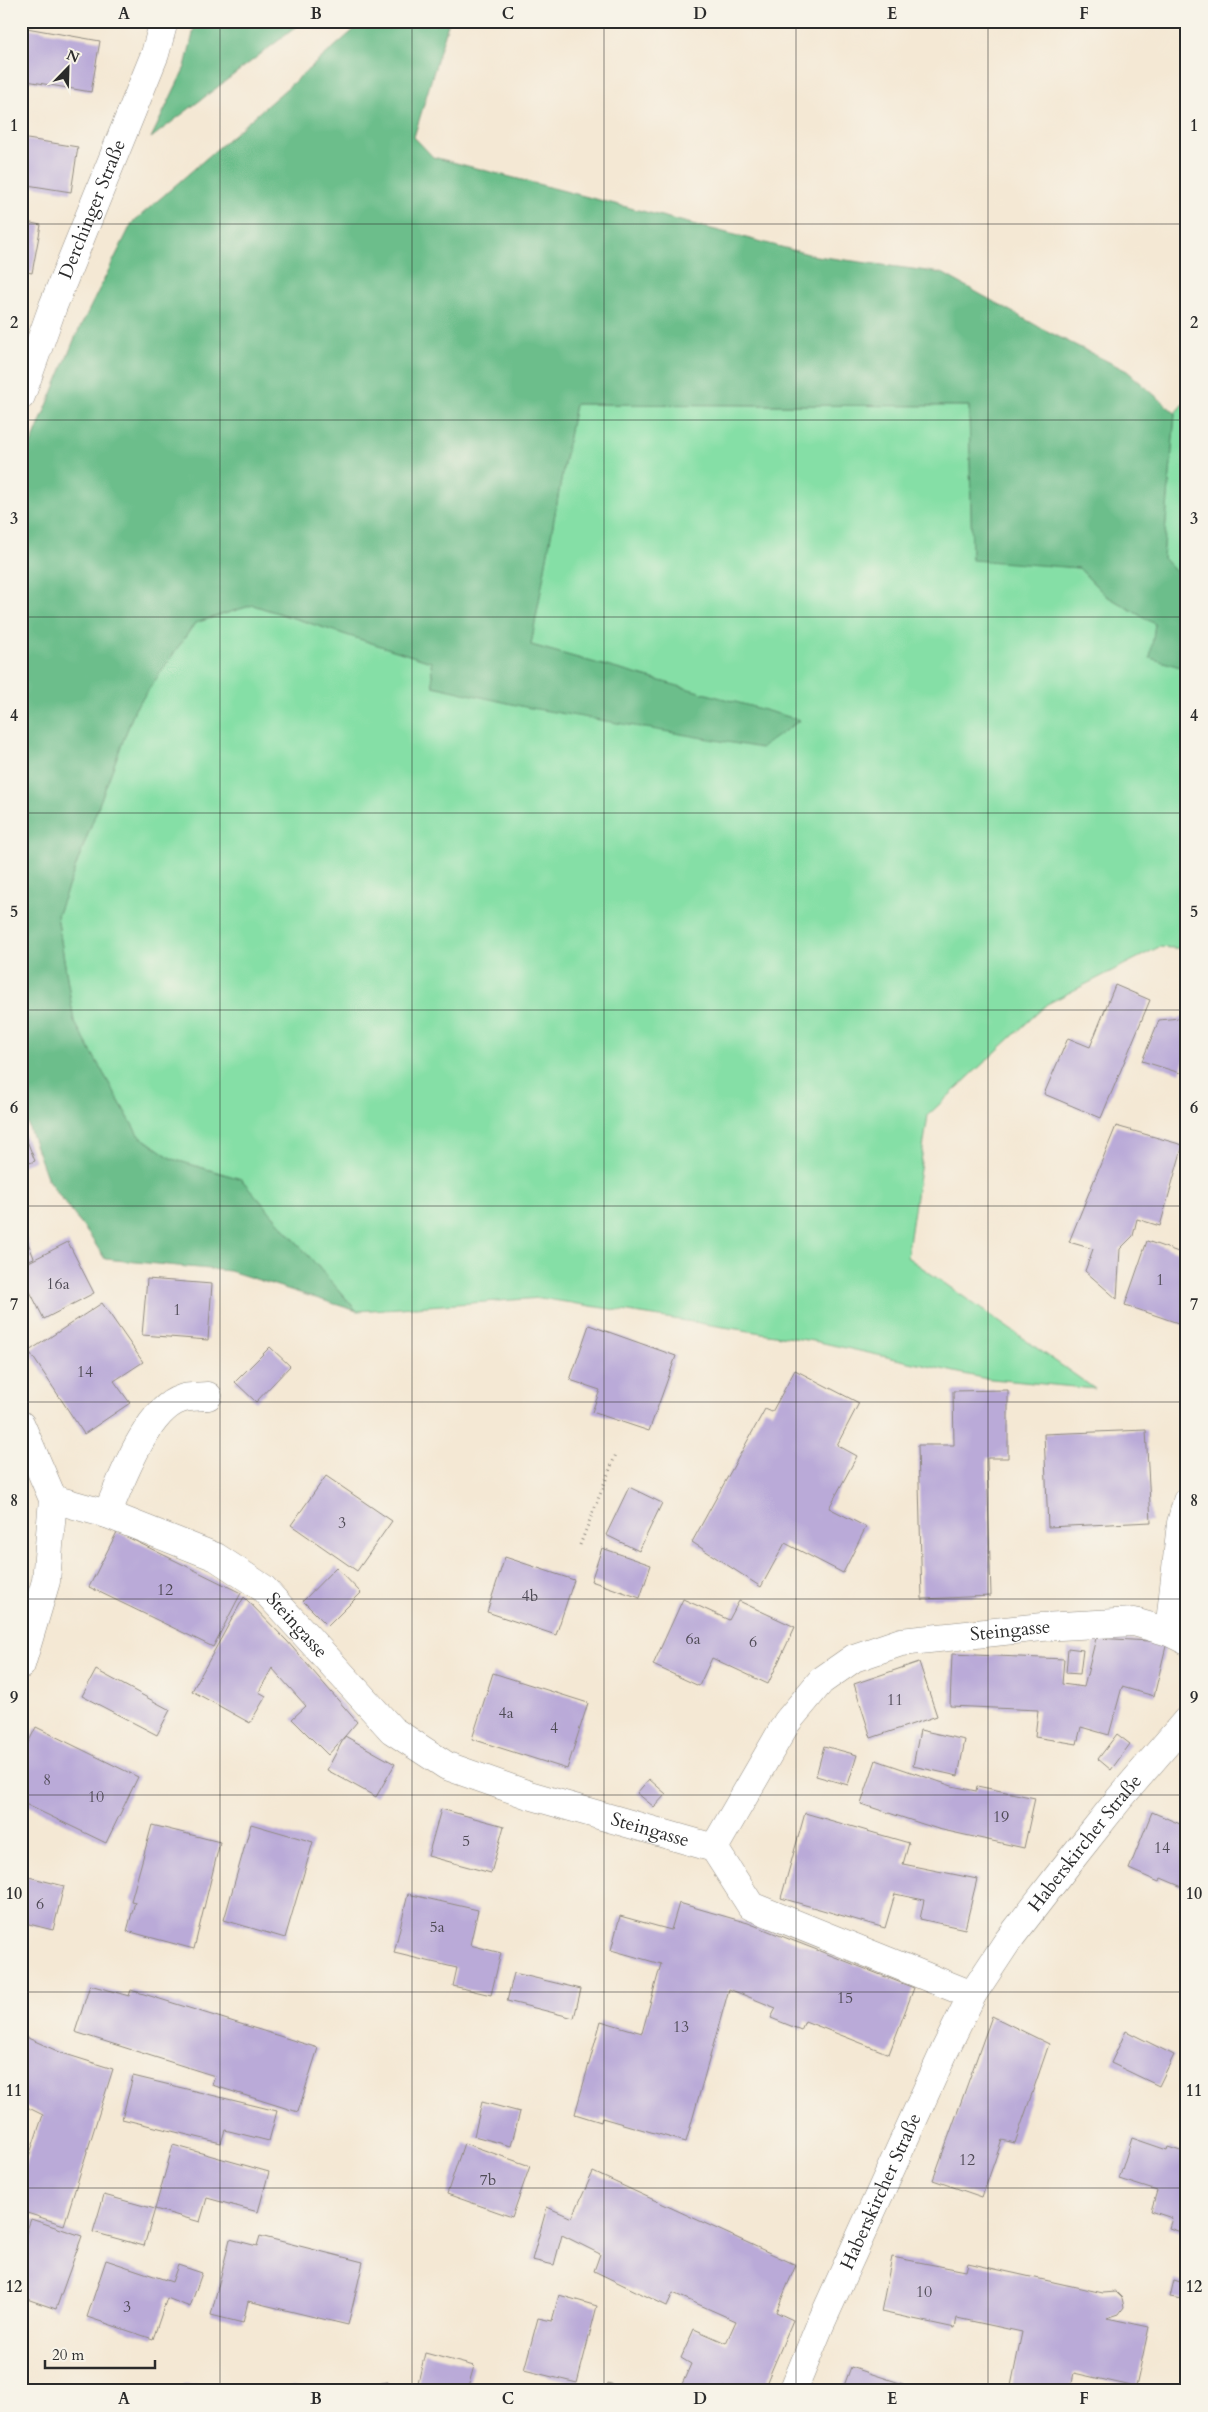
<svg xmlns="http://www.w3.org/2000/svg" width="1208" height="2412" font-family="Cardo,serif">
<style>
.green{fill:#85dfa6;stroke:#588568}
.forest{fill:#6cbe8b;stroke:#4c745b}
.building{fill:#baaad8}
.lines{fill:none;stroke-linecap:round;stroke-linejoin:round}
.minor-casing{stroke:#908a80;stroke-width:29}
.tertiary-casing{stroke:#908a80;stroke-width:29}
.path{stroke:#908a80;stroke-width:3;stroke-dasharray:1 4;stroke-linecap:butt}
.minor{stroke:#fff;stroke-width:28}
.tertiary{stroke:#fff;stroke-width:28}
.grid{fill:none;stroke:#2b2b2b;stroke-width:1;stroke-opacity:0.55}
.labels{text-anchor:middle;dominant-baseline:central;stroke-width:4;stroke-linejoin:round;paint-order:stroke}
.number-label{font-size:16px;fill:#4f4b56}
.street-label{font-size:19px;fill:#2b2b2b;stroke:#f7f3e8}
.neatline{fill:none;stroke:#2b2b2b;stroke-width:2}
.grid-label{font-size:16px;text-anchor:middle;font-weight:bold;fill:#2b2b2b}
</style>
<rect width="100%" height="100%" fill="#f7f3e8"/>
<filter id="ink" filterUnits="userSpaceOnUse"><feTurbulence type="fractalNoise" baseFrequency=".02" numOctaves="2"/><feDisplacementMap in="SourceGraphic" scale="10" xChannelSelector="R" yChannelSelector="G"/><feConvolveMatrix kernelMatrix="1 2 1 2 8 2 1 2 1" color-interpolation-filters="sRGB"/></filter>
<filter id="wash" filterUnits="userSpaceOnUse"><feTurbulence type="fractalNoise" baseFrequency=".0096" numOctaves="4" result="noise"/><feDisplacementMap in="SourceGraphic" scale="20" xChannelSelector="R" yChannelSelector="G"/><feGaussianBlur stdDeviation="1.12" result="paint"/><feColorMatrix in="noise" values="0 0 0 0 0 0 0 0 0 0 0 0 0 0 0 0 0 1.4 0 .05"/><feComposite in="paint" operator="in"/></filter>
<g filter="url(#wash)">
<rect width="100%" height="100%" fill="#f4e8d4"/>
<path class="green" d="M 1187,399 L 1187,584 L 1163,558 L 1175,413 Z
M 575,404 L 969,406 L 972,559 L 1079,568 L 1105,595 L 1155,624 L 1151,658 L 1187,669 L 1187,949 L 1159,947 L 1047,1004 L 928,1115 L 907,1257 L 1095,1389 L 982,1378 L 819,1342 L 540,1298 L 357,1311 L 241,1179 L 172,1159 L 138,1135 L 74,1021 L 57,916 L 135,709 L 195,623 L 253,605 L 431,662 L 433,685 L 799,720 L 531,645 Z"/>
<path class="forest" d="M 196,21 L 304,21 L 151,138 L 185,67 Z
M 364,21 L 449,21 L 414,137 L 433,157 L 816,256 L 942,273 L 1041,328 L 1127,371 L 1175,413 L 1163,558 L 1187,584 L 1187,669 L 1150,658 L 1155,624 L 1105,595 L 1079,568 L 972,560 L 969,406 L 575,404 L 531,645 L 800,720 L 761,748 L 525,707 L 433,686 L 431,662 L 253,605 L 195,623 L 135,709 L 57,916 L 74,1021 L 138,1135 L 172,1159 L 241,1179 L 357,1311 L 230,1271 L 105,1259 L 90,1236 L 48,1180 L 21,1106 L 21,479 L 27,454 L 74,340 L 132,223 Z"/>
<g id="blocks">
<path class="building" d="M 21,27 L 100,41 L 91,92 L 21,80 Z
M 21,138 L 78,147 L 71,192 L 21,184 Z
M 21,221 L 41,225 L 32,273 L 21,271 Z
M 1115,985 L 1150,1000 L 1101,1118 L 1044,1094 L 1068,1038 L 1090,1047 Z
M 1187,1014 L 1187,1051 L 1180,1073 L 1142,1061 L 1159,1020 L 1179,1018 Z
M 21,1126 L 35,1161 L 21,1166 Z
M 1116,1126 L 1183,1145 L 1160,1226 L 1137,1219 L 1133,1236 L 1120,1249 L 1117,1299 L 1085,1271 L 1093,1249 L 1069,1242 Z
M 21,1225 L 34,1258 L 21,1263 Z
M 1147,1241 L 1187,1255 L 1187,1326 L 1125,1305 Z
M 68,1242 L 94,1293 L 44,1319 L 21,1274 L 21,1266 Z
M 147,1279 L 212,1284 L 208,1340 L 142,1335 Z
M 102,1303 L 143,1362 L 114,1381 L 130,1403 L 84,1434 L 29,1351 Z
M 589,1325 L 676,1356 L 649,1431 L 592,1412 L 600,1390 L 570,1380 Z
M 270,1347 L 290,1366 L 256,1402 L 235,1382 Z
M 795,1370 L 859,1403 L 837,1445 L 857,1456 L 829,1508 L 866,1527 L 843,1573 L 785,1543 L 761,1587 L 692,1542 L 765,1409 L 772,1412 Z
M 1008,1390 L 1008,1458 L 987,1458 L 991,1596 L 922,1599 L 918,1445 L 954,1445 L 953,1391 Z
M 1146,1430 L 1151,1522 L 1048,1527 L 1044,1434 Z
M 326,1476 L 392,1521 L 357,1571 L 291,1525 Z
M 629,1487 L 662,1503 L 639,1551 L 606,1535 Z
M 117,1532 L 241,1593 L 213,1647 L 89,1587 Z
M 602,1548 L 651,1565 L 640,1598 L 591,1581 Z
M 505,1557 L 574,1580 L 556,1635 L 487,1612 Z
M 336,1567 L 361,1593 L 328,1626 L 303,1601 Z
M 244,1597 L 287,1641 L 357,1722 L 345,1736 L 395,1764 L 376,1797 L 327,1770 L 345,1736 L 328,1755 L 292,1719 L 306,1706 L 272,1668 L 259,1692 L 266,1696 L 250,1723 L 192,1691 Z
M 683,1599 L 729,1620 L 739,1601 L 795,1627 L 768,1684 L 712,1658 L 699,1686 L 653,1665 Z
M 1096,1638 L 1167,1642 L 1154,1696 L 1122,1687 L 1109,1735 L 1081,1727 L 1077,1744 L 1035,1737 L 1038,1710 L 950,1706 L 952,1654 L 1064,1659 L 1062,1684 L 1084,1687 Z
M 1068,1648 L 1083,1650 L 1080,1674 L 1066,1673 Z
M 919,1662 L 937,1716 L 871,1738 L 854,1684 Z
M 96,1670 L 170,1710 L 157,1735 L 82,1696 Z
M 493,1673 L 588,1703 L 567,1769 L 472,1739 Z
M 36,1727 L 138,1777 L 106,1843 L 21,1802 L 21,1757 Z
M 920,1730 L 965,1740 L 958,1776 L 913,1766 Z
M 1117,1734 L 1130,1744 L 1111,1770 L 1098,1759 Z
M 824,1746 L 857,1755 L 848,1785 L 816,1776 Z
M 876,1760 L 952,1786 L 976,1791 L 977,1786 L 1035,1798 L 1024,1848 L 938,1829 L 861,1804 Z
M 649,1779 L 666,1794 L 654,1807 L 637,1793 Z
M 441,1809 L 504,1826 L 491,1873 L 428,1856 Z
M 1152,1812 L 1187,1827 L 1187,1889 L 1161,1878 L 1159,1882 L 1129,1869 Z
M 805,1813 L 909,1843 L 903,1864 L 977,1879 L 965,1929 L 920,1919 L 924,1900 L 895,1894 L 885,1928 L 781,1898 Z
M 251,1824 L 313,1842 L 285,1938 L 224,1920 Z
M 152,1825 L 220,1842 L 194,1949 L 127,1931 L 135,1902 L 131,1901 Z
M 21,1875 L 64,1886 L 53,1930 L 21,1922 Z
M 408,1894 L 478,1910 L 470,1945 L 501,1953 L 491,1995 L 453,1986 L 457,1968 L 394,1953 Z
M 679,1903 L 748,1923 L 914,1988 L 889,2054 L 805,2021 L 801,2030 L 771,2018 L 776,2008 L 729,1989 L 686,2142 L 602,2118 L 601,2122 L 575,2114 L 601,2021 L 642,2033 L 661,1964 L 611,1950 L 620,1916 L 671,1930 Z
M 514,1973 L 581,1989 L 574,2018 L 507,2001 Z
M 90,1985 L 129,1996 L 131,1990 L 318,2048 L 298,2112 L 212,2085 L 215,2076 L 75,2032 Z
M 992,2016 L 1049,2044 L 1015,2143 L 1002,2140 L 982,2197 L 933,2180 Z
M 1126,2031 L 1174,2055 L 1159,2086 L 1111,2063 Z
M 21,2035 L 62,2053 L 113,2069 L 64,2225 L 21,2211 L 21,2180 L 43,2115 L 21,2104 Z
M 133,2076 L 277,2111 L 269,2141 L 225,2130 L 221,2143 L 122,2119 Z
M 482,2102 L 520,2112 L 511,2146 L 474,2136 Z
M 1132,2138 L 1167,2150 L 1168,2147 L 1187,2153 L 1187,2234 L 1169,2228 L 1172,2218 L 1151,2211 L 1157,2191 L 1119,2179 Z
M 464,2143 L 530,2166 L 512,2217 L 447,2194 Z
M 173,2145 L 269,2172 L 258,2212 L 207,2198 L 200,2222 L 155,2209 L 144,2246 L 93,2232 L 104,2195 L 155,2209 Z
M 593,2172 L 796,2265 L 776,2312 L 793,2320 L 763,2391 L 734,2391 L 724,2387 L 722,2391 L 679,2391 L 691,2364 L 681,2358 L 694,2329 L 726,2343 L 736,2321 L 673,2293 L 667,2306 L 594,2271 L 600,2254 L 562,2235 L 554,2265 L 532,2260 L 547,2207 L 572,2218 Z
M 31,2219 L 82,2236 L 56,2309 L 21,2297 L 21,2246 Z
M 260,2236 L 363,2262 L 348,2325 L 248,2301 L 243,2323 L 211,2315 L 230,2239 L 257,2246 Z
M 892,2257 L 966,2271 L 968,2263 L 1103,2293 L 1116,2292 L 1122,2298 L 1124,2307 L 1119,2314 L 1107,2318 L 1149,2327 L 1136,2387 L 1074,2373 L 1070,2391 L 1010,2391 L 1022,2332 L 957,2318 L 955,2328 L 881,2312 Z
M 106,2260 L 172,2282 L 178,2265 L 202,2273 L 190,2307 L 167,2298 L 153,2339 L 87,2317 Z
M 1174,2280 L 1187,2284 L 1187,2300 L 1170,2297 Z
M 559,2295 L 597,2306 L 577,2383 L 524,2370 L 538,2318 L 552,2321 Z
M 425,2353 L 474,2366 L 467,2391 L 416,2391 Z
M 851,2367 L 921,2390 L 921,2391 L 842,2391 Z
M 388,2382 L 387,2391 L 339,2391 L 338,2390 Z
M 608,2383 L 630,2390 L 630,2391 L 605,2391 Z
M 183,2384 L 196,2384 L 212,2391 L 181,2391 Z
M 292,2386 L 305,2388 L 304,2391 L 273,2391 Z"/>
</g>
</g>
<g filter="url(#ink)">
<use href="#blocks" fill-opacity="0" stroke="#908a80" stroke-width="1"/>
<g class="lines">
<g class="minor-casing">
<g id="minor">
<path id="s1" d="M 21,396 L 53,306 L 155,54 L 164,21"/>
<path d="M 21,1425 L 53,1499 L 46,1581 L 21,1665"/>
<path id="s2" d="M 53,1499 L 107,1514 L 216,1557 L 263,1588 L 392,1730 L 447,1766 L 529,1795 L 714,1848 L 787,1722 L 821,1681 L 854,1658 L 901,1642 L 1042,1627 L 1134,1622 L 1169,1632 L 1187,1641"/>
<path d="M 107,1514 C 121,1482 146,1410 181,1399 C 189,1396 200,1397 208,1396"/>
<path d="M 1169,1632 L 1181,1523 L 1187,1501"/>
<path d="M 714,1848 L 751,1906 L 972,1995"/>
</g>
</g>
<g class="tertiary-casing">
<g id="tertiary">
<path id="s3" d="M 793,2391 L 820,2325 L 944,2052 L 972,1995 L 1007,1942 L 1069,1862 L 1119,1799 L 1187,1720"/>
</g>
</g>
<path class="path" d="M 580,1545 L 616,1454"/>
<use href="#minor" class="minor"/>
<use href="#tertiary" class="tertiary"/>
</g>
</g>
<path class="grid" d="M 220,21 L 220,2391M 412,21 L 412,2391M 604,21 L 604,2391M 796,21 L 796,2391M 988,21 L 988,2391M 21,224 L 1187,224M 21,420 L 1187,420M 21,617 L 1187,617M 21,813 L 1187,813M 21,1010 L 1187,1010M 21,1206 L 1187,1206M 21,1402 L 1187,1402M 21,1599 L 1187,1599M 21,1795 L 1187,1795M 21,1992 L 1187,1992M 21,2188 L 1187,2188"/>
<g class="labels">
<g class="number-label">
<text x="1160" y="1280">1</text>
<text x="58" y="1284">16a</text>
<text x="177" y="1310">1</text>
<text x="85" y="1372">14</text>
<text x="342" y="1523">3</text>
<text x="165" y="1590">12</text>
<text x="530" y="1596">4b</text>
<text x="693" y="1639">6a</text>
<text x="753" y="1642">6</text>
<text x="895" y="1700">11</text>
<text x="506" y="1713">4a</text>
<text x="554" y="1728">4</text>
<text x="47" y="1780">8</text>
<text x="96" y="1797">10</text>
<text x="1001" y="1817">19</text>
<text x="466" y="1841">5</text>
<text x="1162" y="1848">14</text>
<text x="40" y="1904">6</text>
<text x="437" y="1927">5a</text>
<text x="845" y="1998">15</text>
<text x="681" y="2027">13</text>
<text x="967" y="2160">12</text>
<text x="488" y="2180">7b</text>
<text x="924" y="2292">10</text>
<text x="127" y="2307">3</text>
</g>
<g class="street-label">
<text stroke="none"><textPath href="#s1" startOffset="200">Derchinger Straße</textPath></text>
<text stroke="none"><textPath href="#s2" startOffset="280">Steingasse</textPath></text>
<text stroke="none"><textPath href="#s2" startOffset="1165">Steingasse</textPath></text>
<text stroke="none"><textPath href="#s2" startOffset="700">Steingasse</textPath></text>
<text stroke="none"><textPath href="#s3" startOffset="624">Haberskircher Straße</textPath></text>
<text stroke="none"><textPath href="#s3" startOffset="218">Haberskircher Straße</textPath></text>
</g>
</g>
<rect width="1208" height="2412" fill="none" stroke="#f7f3e8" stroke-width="55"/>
<g transform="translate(68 68) rotate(23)" stroke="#f7f3e8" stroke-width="4" paint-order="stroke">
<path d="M0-4L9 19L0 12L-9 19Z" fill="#2b2b2b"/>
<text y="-8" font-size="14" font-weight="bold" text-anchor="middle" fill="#2b2b2b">N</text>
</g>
<path d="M45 2360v8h110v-8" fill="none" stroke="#2b2b2b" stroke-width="2.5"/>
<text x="52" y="2360" font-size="15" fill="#2b2b2b" stroke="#f7f3e8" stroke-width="4" paint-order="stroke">20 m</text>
<rect x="28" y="28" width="1152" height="2356" class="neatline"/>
<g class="grid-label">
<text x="124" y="19">A</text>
<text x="316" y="19">B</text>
<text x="508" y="19">C</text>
<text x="700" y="19">D</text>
<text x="892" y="19">E</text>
<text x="1084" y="19">F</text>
<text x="14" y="131">1</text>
<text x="1194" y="131">1</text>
<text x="14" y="328">2</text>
<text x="1194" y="328">2</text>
<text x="14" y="524">3</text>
<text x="1194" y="524">3</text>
<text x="14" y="721">4</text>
<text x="1194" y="721">4</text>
<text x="14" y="917">5</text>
<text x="1194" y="917">5</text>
<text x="14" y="1113">6</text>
<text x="1194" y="1113">6</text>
<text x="14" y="1310">7</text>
<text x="1194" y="1310">7</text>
<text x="14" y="1506">8</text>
<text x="1194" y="1506">8</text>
<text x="14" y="1703">9</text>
<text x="1194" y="1703">9</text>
<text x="14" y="1899">10</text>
<text x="1194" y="1899">10</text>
<text x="14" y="2096">11</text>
<text x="1194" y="2096">11</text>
<text x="14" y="2292">12</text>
<text x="1194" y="2292">12</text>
<text x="124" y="2404">A</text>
<text x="316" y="2404">B</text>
<text x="508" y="2404">C</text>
<text x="700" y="2404">D</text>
<text x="892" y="2404">E</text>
<text x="1084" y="2404">F</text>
</g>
</svg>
